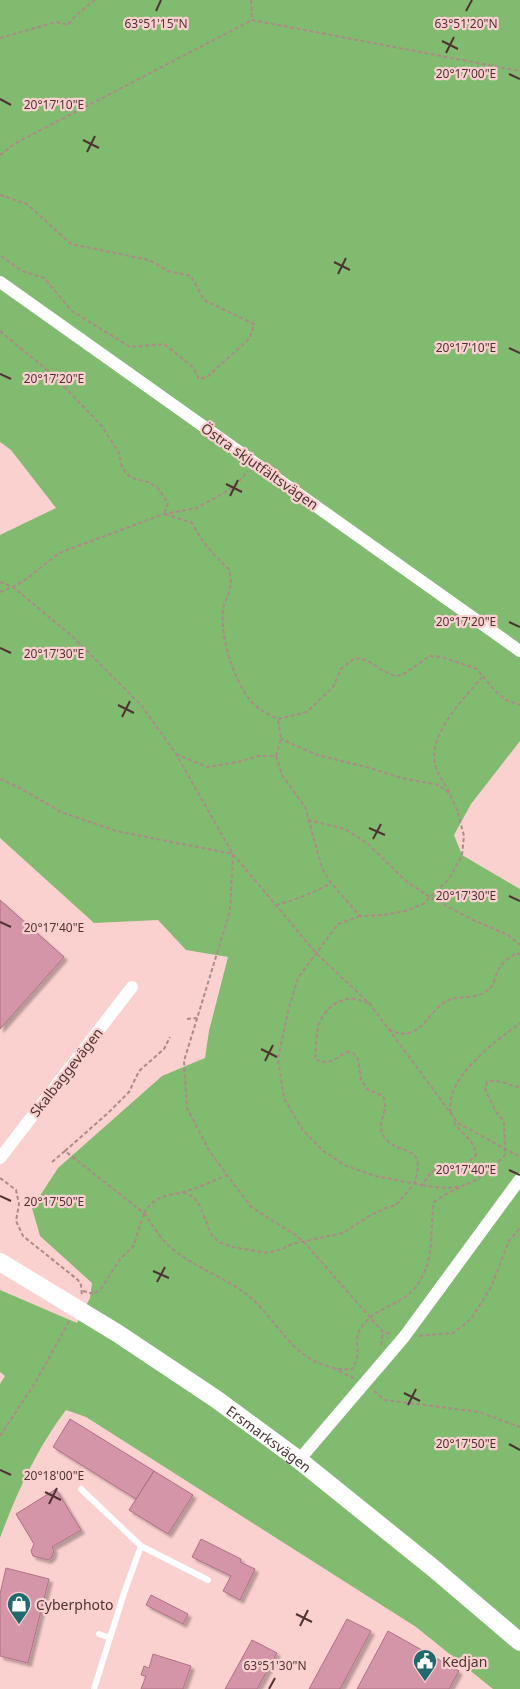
<svg xmlns="http://www.w3.org/2000/svg" width="520" height="1689" font-family="'Noto Sans',sans-serif">
<style>
.forest{fill:#80bb70}
.building{fill:#d595a9;stroke:#ae7184;filter:url(#shadow)}
.lines{fill:none;stroke-linecap:round;stroke-linejoin:round}
.path{stroke:#ad8a89;stroke-width:2;stroke-dasharray:4 2.5;stroke-linecap:butt}
.lane{stroke:#fff;stroke-width:6}
.street{stroke:#fff;stroke-width:12}
.secondary{stroke:#fff;stroke-width:18}
.ticks{fill:none;stroke:#4e3333;stroke-width:2}
.labels{text-anchor:middle;dominant-baseline:central;stroke-width:4.5;stroke-linejoin:round;paint-order:stroke}
.street-label{font-size:14px;fill:#4e3333;stroke:#fbd1d0}
.poi-label{font-size:14px;fill:#4e3333;stroke:#fbd1d0;text-anchor:start}
.ticks-label{font-size:12px;text-anchor:middle;fill:#4e3333;stroke:#fbd1d0;stroke-width:4.5;stroke-linejoin:round;paint-order:stroke}
</style>
<defs>
<filter id="shadow"><feDropShadow dx="3.5" dy="3.5" stdDeviation="1" flood-color="#0004"/></filter>
</defs>
<rect width="100%" height="100%" fill="#fbd1d0"/>
<path class="forest" d="M 0,0 L 520,0 L 520,741 L 471,804 L 454,835 L 462,855 L 520,889 L 520,1689 L 493,1689 L 416,1627 L 86,1417 L 66,1410 C 37,1448 17,1492 0,1538 L 0,1384 L 5,1376 L 0,1372 L 0,1290 L 77,1323 L 90,1298 L 92,1283 L 40,1236 L 32,1208 L 58,1168 L 162,1076 L 205,1058 L 209,1031 L 228,957 L 186,950 L 158,920 L 94,923 L 0,838 L 0,535 L 56,508 L 11,450 L 0,442 Z"/>
<path class="building" d="M 0,900 L 64,957 L 0,1029 Z
M 70,1419 L 154,1471 L 136,1499 L 53,1447 Z
M 154,1471 L 193,1495 L 168,1534 L 129,1510 Z
M 56,1489 L 81,1530 L 52,1547 L 54,1550 L 52,1557 L 48,1560 L 33,1556 L 31,1551 L 34,1544 L 16,1514 Z
M 201,1539 L 241,1559 L 240,1562 L 255,1569 L 240,1600 L 223,1591 L 231,1576 L 192,1557 Z
M 6,1568 L 49,1579 L 28,1663 L 0,1656 L 0,1594 Z
M 151,1595 L 188,1614 L 183,1624 L 146,1605 Z
M 347,1619 L 371,1631 L 340,1689 L 309,1689 Z
M 388,1631 L 459,1671 L 449,1689 L 357,1689 Z
M 252,1640 L 277,1653 L 257,1689 L 225,1689 Z
M 153,1654 L 191,1666 L 183,1689 L 141,1689 L 146,1676 L 141,1675 L 144,1666 L 149,1668 Z"/>
<g class="lines">
<path class="path" d="M 251,0 L 252,20
M 0,38 L 56,22 L 68,25 L 75,16 L 95,0
M 0,155 L 14,144 L 252,20 L 520,71
M 0,195 L 27,204 L 71,244 L 149,260 L 168,271 L 191,276 L 204,300 L 254,324 L 250,338 L 207,377 L 199,379 L 193,367 L 164,344 L 130,347 L 72,311 L 44,278 L 22,271 L 0,255
M 0,331 L 53,375 L 101,425 L 119,453 L 121,464 L 126,474 L 135,479 L 148,482 L 157,487 L 168,503 L 164,514 L 192,523 C 203,543 212,554 229,569 C 230,575 232,582 230,588 C 229,595 224,602 223,609 C 220,637 233,678 250,700 C 257,709 268,714 278,719 L 307,712 L 333,687 L 341,669 L 355,658 L 366,660 L 382,670 L 395,676 L 402,675 L 430,656 L 442,657 L 477,669 L 494,690 L 506,700 L 520,705
M 0,582 L 13,587 L 25,580 L 59,553 L 164,514 L 197,508 L 234,487 L 248,471
M 0,592 L 13,587 L 72,636 L 142,706 L 176,754 L 233,854 L 316,953 L 370,1004 L 458,1123 L 520,1157
M 176,754 L 207,767 L 238,762 L 259,756 L 276,756 L 282,775 L 305,807 L 322,868 L 331,883 L 360,916 L 384,915 L 405,911 L 423,904 L 449,879 L 462,855 L 464,836 L 457,810 L 450,794 L 439,785 L 401,778 L 370,768 L 317,755 L 281,739
M 276,756 L 281,739 L 278,720
M 0,779 L 20,788 L 61,812 L 116,831 L 233,854
M 449,792 C 445,784 439,776 436,768 C 426,734 463,701 482,677
M 308,820 L 345,829 L 367,843 L 407,882 L 430,897 L 473,920 L 508,935 L 520,945
M 233,854 L 230,911 L 184,1061 L 187,1108 L 210,1152 L 251,1207 L 297,1236 L 304,1242 L 383,1332 L 390,1334
M 276,905 C 295,900 314,893 331,883
M 360,916 L 338,924 L 298,978 L 288,1011 L 278,1059 L 284,1098 L 302,1129 L 322,1150 L 344,1165 L 375,1176 L 422,1185 L 432,1171 C 448,1166 463,1169 476,1155 C 474,1137 460,1135 453,1120
M 368,1003 C 364,1002 360,1000 356,999 C 339,996 322,1011 318,1027 C 316,1038 316,1049 315,1059 C 330,1066 334,1059 347,1052 L 353,1053 L 358,1059 L 361,1080 L 367,1089 L 383,1096 C 390,1111 376,1122 383,1135 C 396,1158 429,1140 414,1184
M 187,1019 L 197,1018
M 389,1029 C 420,1047 428,1008 449,1000 C 463,995 477,1000 489,989 C 495,984 495,975 499,969 C 502,962 510,958 516,953 L 520,954
M 451,1113 C 443,1079 496,1041 520,1023
M 65,1151 L 108,1113 L 129,1092 L 139,1071 L 164,1049 L 170,1037
M 52,1162 L 65,1151 L 144,1213 C 155,1195 164,1197 183,1192 C 198,1188 213,1181 227,1175
M 0,1178 L 16,1190 L 19,1204 L 16,1221 L 23,1236 L 78,1280 L 81,1285 L 82,1296
M 422,1185 C 464,1193 477,1183 505,1155 L 504,1121 L 496,1112 L 485,1089 L 487,1082 C 499,1078 509,1086 520,1087
M 183,1192 L 194,1197 L 200,1206 L 211,1234 L 219,1242 L 232,1247 L 268,1253 L 282,1249 L 292,1244 L 343,1233 L 371,1215 L 386,1208 L 396,1205 L 413,1185
M 144,1213 C 152,1224 158,1235 167,1244 C 189,1265 220,1275 245,1293 C 268,1310 281,1337 303,1354 C 316,1364 336,1371 353,1369 C 354,1365 356,1362 357,1358 C 359,1347 354,1339 361,1328 C 374,1306 404,1306 418,1284 C 436,1256 429,1232 434,1202 L 444,1195 L 461,1187
M 83,1291 L 94,1294 L 101,1289 L 120,1259 L 133,1247 L 144,1213
M 419,1336 L 453,1333 L 471,1319 L 491,1287 L 509,1241 L 520,1228
M 381,1345 L 383,1332
M 333,1368 L 353,1378
M 374,1391 L 385,1400 L 479,1412 L 520,1427
M 0,1436 L 35,1383 L 70,1320"/>
<path class="lane" d="M 81,1489 L 141,1546
M 99,1634 L 110,1638
M 94,1689 L 125,1590 L 141,1546 L 208,1580"/>
<path class="street" d="M 0,282 L 520,651
M 0,1158 L 132,987
M 299,1460 L 404,1337 L 520,1179"/>
<path class="secondary" id="s1" d="M 0,1262 L 117,1333 L 216,1399 L 299,1460 L 433,1568 L 520,1642"/>
</g>
<path class="ticks" d="M 156,11 L 161,0M 466,11 L 472,0M 442,41 L 458,49M 446,53 L 454,37M 509,74 L 520,79M 0,99 L 11,105M 83,140 L 99,148M 87,152 L 95,136M 334,262 L 350,270M 338,274 L 346,258M 509,348 L 520,353M 0,374 L 11,379M 226,484 L 242,492M 230,496 L 238,480M 509,622 L 520,627M 0,648 L 11,653M 118,705 L 134,713M 122,717 L 130,701M 369,828 L 385,835M 373,839 L 381,824M 509,896 L 520,901M 0,922 L 11,927M 261,1049 L 277,1057M 265,1061 L 273,1045M 509,1170 L 520,1175M 0,1196 L 11,1201M 153,1271 L 169,1278M 157,1282 L 165,1267M 404,1393 L 420,1401M 408,1405 L 416,1389M 509,1444 L 520,1450M 0,1470 L 11,1475M 45,1492 L 61,1500M 49,1504 L 57,1488M 296,1614 L 312,1622M 300,1626 L 308,1610M 269,1689 L 275,1678"/>
<defs>
<g id="shop-pin" transform="scale(1.25)"><path d="M0 17L-7.5 6A9.5 9.5 0 1 1 7.5 6Z" fill="#1e6a6e" stroke="#fbd1d0"/><path d="M-5-2.5h2.3a2.7 3.5 0 0 1 5.4 0H5L5.5 6h-11ZM-1.5-2.5h3a1.5 2.3 0 0 0-3 0Z" fill="#fff"/></g>
<g id="civic-pin" transform="scale(1.25)"><path d="M0 17L-7.5 6A9.5 9.5 0 1 1 7.5 6Z" fill="#1e6a6e" stroke="#fbd1d0"/><path d="M-.6-6.5H3V-4.5H.6V-3L4-1V1h2V6H-6V1h2V-1L-.6-3ZM-1.2 2.5V6h2.4V2.5Z" fill="#fff"/></g>
</defs>
<g fill-rule="evenodd">
<use href="#shop-pin" x="19" y="1604"/>
<use href="#civic-pin" x="425" y="1661"/>
</g>
<g class="labels">
<g class="street-label">
<text transform="translate(260 466) rotate(35)">Östra skjutfältsvägen</text>
<text transform="translate(66 1072) rotate(-52)">Skalbaggevägen</text>
<text stroke="none"><textPath href="#s1" startOffset="322">Ersmarksvägen</textPath></text>
</g>
<g class="poi-label">
<text x="36" y="1604">Cyberphoto</text>
<text x="442" y="1661">Kedjan</text>
</g>
</g>
<g class="ticks-label">
<text x="156" y="28">63°51'15"N</text>
<text x="466" y="28">63°51'20"N</text>
<text x="466" y="78">20°17'00"E</text>
<text x="54" y="109">20°17'10"E</text>
<text x="466" y="352">20°17'10"E</text>
<text x="54" y="383">20°17'20"E</text>
<text x="466" y="626">20°17'20"E</text>
<text x="54" y="658">20°17'30"E</text>
<text x="466" y="900">20°17'30"E</text>
<text x="54" y="932">20°17'40"E</text>
<text x="466" y="1174">20°17'40"E</text>
<text x="54" y="1206">20°17'50"E</text>
<text x="466" y="1448">20°17'50"E</text>
<text x="54" y="1480">20°18'00"E</text>
<text x="275" y="1670">63°51'30"N</text>
</g>
</svg>
